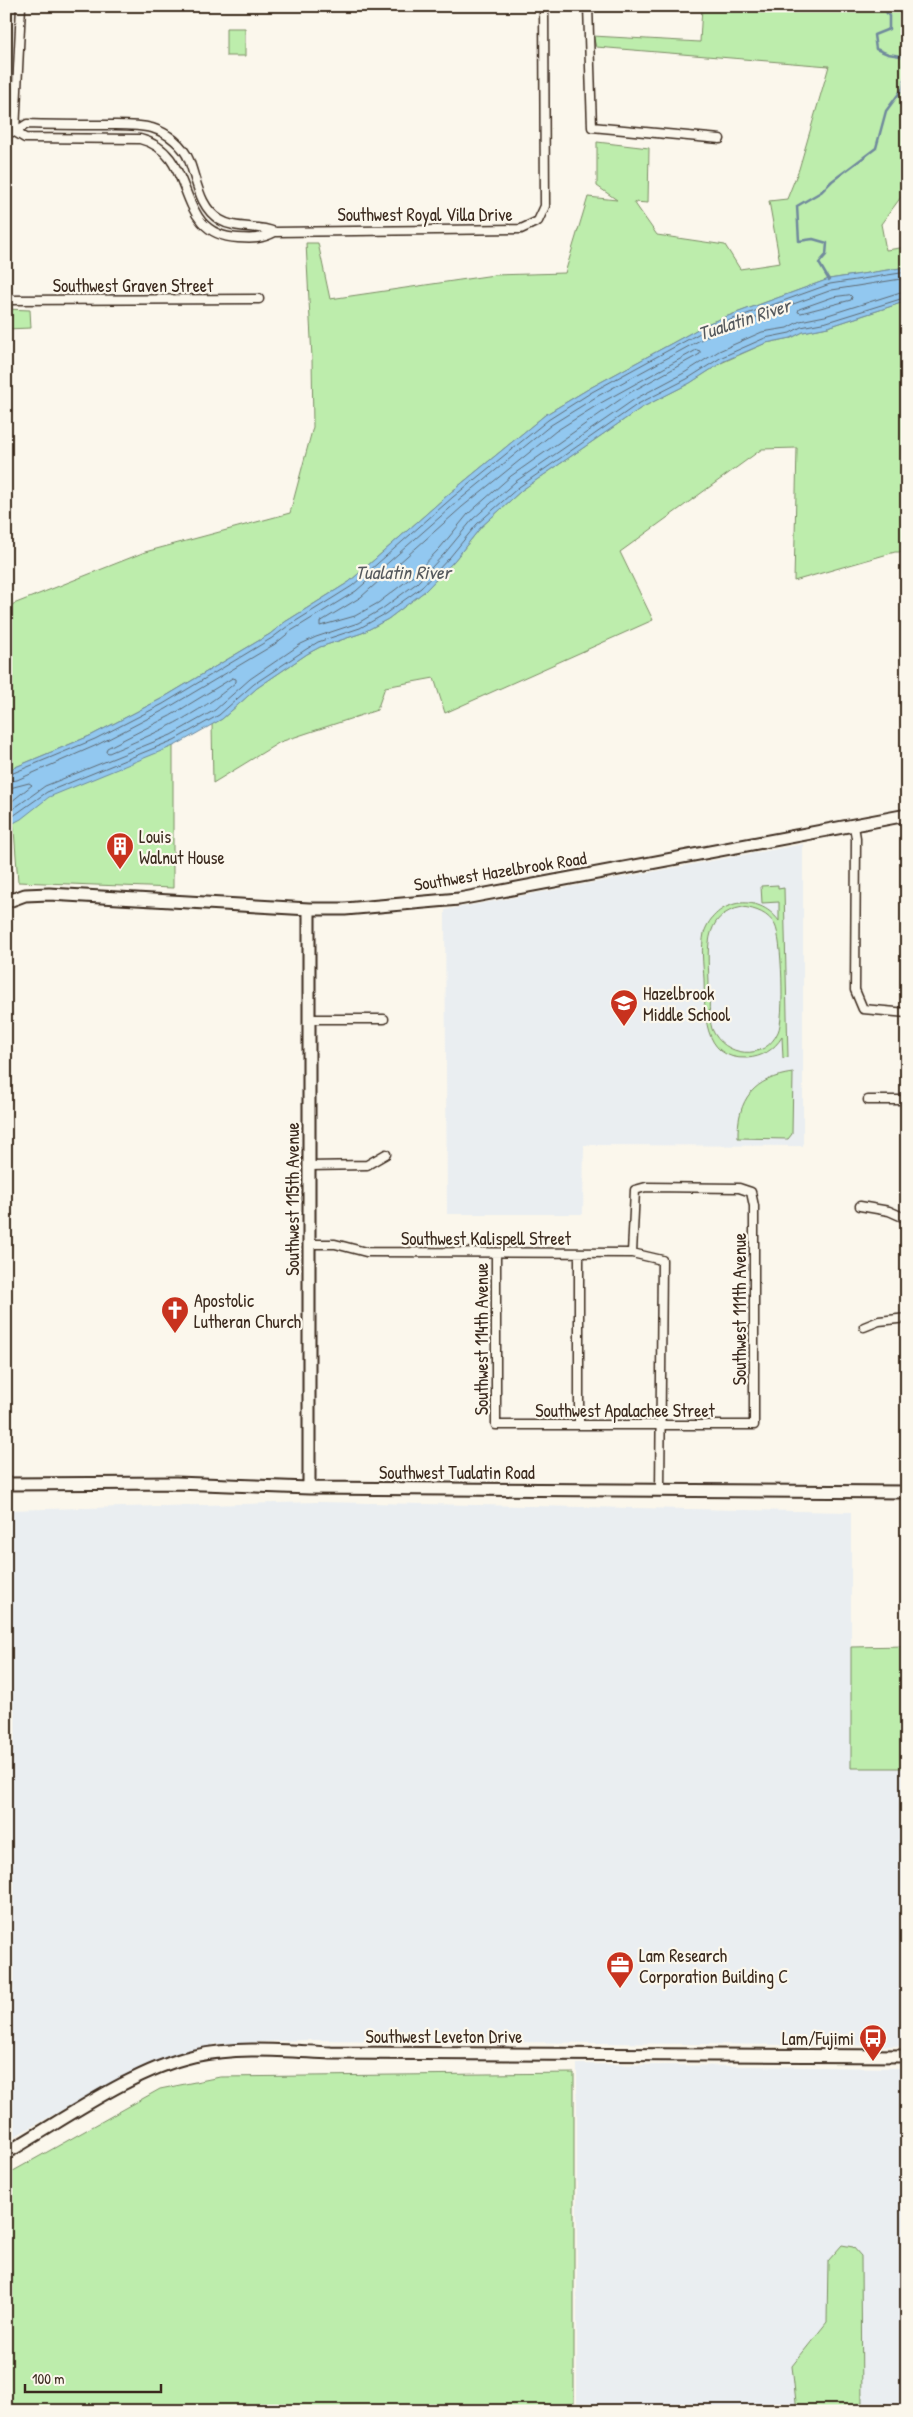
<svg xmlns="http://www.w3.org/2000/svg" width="913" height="2417" font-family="'Patrick Hand',sans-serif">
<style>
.built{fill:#eaeef1}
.green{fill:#bdedac;stroke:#7c8c65;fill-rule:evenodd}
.water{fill:#92c8f0;stroke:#6f899c}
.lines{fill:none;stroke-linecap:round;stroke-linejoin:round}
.shore{stroke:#5e6972;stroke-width:1}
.stream{stroke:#6f899c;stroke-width:2.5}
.street-casing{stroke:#3b2a1e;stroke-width:11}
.secondary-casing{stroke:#3b2a1e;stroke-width:15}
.street{stroke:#fbf7ec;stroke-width:8}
.secondary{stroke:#fbf7ec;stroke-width:11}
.labels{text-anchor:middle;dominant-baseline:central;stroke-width:4.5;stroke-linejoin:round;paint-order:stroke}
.street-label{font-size:18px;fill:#3b2a1e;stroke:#fbf7ec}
.poi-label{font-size:18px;fill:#3b2a1e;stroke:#fbf7ec;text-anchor:start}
.water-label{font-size:19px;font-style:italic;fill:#55595d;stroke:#fbf7ec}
</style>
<rect width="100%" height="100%" fill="#fbf7ec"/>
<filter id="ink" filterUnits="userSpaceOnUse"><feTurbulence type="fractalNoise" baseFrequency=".02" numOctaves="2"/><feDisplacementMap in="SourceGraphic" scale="10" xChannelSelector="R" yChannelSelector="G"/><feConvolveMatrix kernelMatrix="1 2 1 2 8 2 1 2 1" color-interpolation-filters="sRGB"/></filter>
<g filter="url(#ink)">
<path class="built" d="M 803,844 L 803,1146 L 584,1145 L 583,1214 L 447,1214 L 445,910 Z
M 317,1502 L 851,1512 L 851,1768 L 907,1768 L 907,2046 L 305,2040 L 215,2044 L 104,2087 L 6,2141 L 6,1510 Z
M 577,2064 L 907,2068 L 907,2411 L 862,2411 L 861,2256 L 828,2261 L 827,2322 L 792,2366 L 797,2411 L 577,2411 Z"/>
<path class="green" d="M 702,6 L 907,6 L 907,189 L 881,224 L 886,250 L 907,247 L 907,267 L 829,279 L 709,323 L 590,388 L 545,415 L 450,493 L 349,582 L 285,622 L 270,634 L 161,699 L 92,735 L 6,771 L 6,607 L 145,552 L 290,513 L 313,427 L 312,358 L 306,243 L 318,243 L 330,299 L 494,275 L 565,273 L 588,197 L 617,200 L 597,186 L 597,142 L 649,148 L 648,203 L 634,202 L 657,235 L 725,245 L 740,269 L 780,263 L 769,201 L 787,199 L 799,169 L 829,66 L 596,47 L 593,36 L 700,42 Z
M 226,28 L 245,28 L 245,56 L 226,56 Z
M 907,301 L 907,552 L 895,552 L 794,581 L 797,448 L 762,449 L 620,552 L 653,620 L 445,713 L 434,678 L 385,687 L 377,710 L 280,742 L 213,783 L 212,724 L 222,719 L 257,688 L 307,654 L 320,647 L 362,633 L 388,619 L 425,591 L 454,561 L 481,527 L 522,490 L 641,408 L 690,383 L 721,363 L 766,343 L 791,338 L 803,332 L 828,327 Z
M 6,309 L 30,310 L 31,328 L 6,329 Z
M 173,744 L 173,888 L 18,882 L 12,804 Z
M 778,885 L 778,889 L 784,888 L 788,1057 L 783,1058 L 782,1037 C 774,1050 762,1057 747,1058 C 701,1060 705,1010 704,979 C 703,964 701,948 704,933 C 715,899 758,892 779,921 L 779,902 L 762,903 L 761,886 ZM 743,907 C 756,909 768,913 775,925 C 782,938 785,1018 778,1032 C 765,1062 724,1057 712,1029 C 708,1015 710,1000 709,986 C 709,954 700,914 743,907 Z
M 793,1073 L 792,1134 L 788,1139 L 738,1138 C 737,1099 754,1078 793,1073 Z
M 907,1646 L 907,1768 L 851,1768 L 851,1647 Z
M 574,2073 L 574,2411 L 6,2411 L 6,2175 L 160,2089 L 220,2077 Z
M 842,2245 L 853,2247 L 861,2256 L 862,2411 L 797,2411 L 792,2366 L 827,2322 L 828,2261 Z"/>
<path class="water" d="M 907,267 L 907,301 L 828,327 L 803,332 L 791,338 L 766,343 L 724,361 L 690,383 L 641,408 L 522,490 L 481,527 L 454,561 L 425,591 L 388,619 L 362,633 L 320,647 L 307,654 L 257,688 L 222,719 L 176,745 L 49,797 L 21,819 L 6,827 L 6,771 L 92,735 L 161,699 L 270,634 L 285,622 L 349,582 L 450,493 L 545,415 L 590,388 L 709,323 L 829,279 Z"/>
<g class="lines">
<path class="shore" d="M 850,295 L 852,297 L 851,300 L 801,313 L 798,312 L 799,309 L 833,297 Z
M 697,350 L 700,351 L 700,354 L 631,392 L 511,476 L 468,514 L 440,548 L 412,577 L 378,603 L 355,616 L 320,626 L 320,622 L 361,597 L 462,507 L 556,431 L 599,404 Z
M 233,678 L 236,679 L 236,682 C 197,716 156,733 109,753 L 106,752 L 107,748 L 170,716 Z
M 6,776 L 95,739 L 163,704 L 272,638 L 288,626 L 352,586 L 453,497 L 548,420 L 592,392 L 711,327 L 830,284 L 907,272
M 6,782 L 17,780 L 97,745 L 166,709 L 275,644 L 291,631 L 356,591 L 457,502 L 551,425 L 596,397 L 713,333 L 832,290 L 907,278
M 6,789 L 29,783 L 32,785 L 6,806
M 6,814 L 45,786 L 171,735 L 215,710 L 250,679 L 301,644 L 316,637 L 358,623 L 382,609 L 417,583 L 445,553 L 473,519 L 515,482 L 635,399 L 684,373 L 719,351 L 762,332 L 787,328 L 800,321 L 825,316 L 907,290
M 6,821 L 47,792 L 174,740 L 219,715 L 254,684 L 305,650 L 318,642 L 360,628 L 385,614 L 421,588 L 450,557 L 477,524 L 519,487 L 638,404 L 687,379 L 722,357 L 765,338 L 790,333 L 801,327 L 827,322 L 907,297"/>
<path class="stream" d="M 882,6 L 889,16 L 889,29 L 874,35 L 876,49 L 888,54 L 907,57
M 829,280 L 819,263 L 826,255 L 827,243 L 813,239 L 799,241 L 797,206 L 821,192 L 832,181 L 876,148 L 886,111 L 903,88 L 907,65"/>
<g class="street-casing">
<path id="street" d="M 588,6 L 592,127 L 720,139
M 6,131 L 15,132 L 25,138 L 140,139 C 200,154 171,234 238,238 C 253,239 262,239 275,232
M 15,132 L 27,124 C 52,125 78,125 103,125 C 119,125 137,124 152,128 C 168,133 183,145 189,160 C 197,181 199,207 220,220 C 236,230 257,224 275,232 L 521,229 L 538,221 L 545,206 L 544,6
M 15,132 L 21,6
M 6,300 L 259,299
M 854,826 L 856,838 L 855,990 L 863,1009 L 907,1013
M 309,1019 L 384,1019
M 868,1100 L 907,1100
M 309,1166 L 367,1165 L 386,1154
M 860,1206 L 889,1211 L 907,1219
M 310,1244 L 335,1244 L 366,1252 L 632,1253 L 662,1260 L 660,1491
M 496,1253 L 496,1425 L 754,1425 L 754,1206 L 751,1192 L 739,1188 L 646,1187 L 635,1190 L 632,1253
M 579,1254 L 579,1425
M 864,1327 L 879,1321 L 907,1318"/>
</g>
<g class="secondary-casing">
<path id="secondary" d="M 6,902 L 25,895 L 49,894 L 309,909 L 345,909 L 459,899 L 907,815
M 6,1484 L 176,1483 L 309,1488 L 907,1492
M 309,1488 L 309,909
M 6,2153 C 62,2121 132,2070 194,2056 C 239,2046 286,2051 331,2053 L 907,2056"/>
</g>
<use href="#street" class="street"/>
<use href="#secondary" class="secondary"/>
</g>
</g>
<defs>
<g id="building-pin" transform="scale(1.4375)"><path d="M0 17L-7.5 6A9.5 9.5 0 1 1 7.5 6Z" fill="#c8321e" stroke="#fbf7ec"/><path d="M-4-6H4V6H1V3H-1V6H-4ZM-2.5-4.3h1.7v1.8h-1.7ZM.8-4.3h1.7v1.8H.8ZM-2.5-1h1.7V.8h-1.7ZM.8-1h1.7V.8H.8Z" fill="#fff"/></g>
<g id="school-pin" transform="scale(1.4375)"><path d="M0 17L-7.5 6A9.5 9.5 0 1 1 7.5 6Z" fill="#c8321e" stroke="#fbf7ec"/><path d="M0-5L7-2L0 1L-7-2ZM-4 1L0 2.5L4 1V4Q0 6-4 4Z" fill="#fff"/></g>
<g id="church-pin" transform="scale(1.4375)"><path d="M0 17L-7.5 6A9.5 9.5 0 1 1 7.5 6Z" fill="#c8321e" stroke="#fbf7ec"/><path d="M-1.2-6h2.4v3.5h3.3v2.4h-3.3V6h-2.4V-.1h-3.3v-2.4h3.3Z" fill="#fff"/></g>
<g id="office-pin" transform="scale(1.4375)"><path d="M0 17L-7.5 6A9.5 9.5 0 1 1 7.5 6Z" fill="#c8321e" stroke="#fbf7ec"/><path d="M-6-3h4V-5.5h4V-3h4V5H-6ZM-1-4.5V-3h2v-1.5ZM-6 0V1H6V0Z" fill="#fff"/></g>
<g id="bus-pin" transform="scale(1.4375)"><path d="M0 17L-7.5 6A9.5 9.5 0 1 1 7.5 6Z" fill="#c8321e" stroke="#fbf7ec"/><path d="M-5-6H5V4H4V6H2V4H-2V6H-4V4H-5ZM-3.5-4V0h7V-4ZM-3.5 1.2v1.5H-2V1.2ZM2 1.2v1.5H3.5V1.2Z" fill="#fff"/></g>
</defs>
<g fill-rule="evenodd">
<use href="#building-pin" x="120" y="846"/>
<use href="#school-pin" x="624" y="1003"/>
<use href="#church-pin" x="175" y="1310"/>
<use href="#office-pin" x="620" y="1965"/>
<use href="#bus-pin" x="873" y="2038"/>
</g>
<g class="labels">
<g class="street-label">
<text x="425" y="214">Southwest Royal Villa Drive</text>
<text x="133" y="285">Southwest Graven Street</text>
<text transform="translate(500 871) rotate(-9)">Southwest Hazelbrook Road</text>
<text transform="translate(292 1199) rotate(-90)">Southwest 115th Avenue</text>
<text x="486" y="1238">Southwest Kalispell Street</text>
<text transform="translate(739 1309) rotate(-90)">Southwest 111th Avenue</text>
<text transform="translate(481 1339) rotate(-90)">Southwest 114th Avenue</text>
<text x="625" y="1410">Southwest Apalachee Street</text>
<text x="457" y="1472">Southwest Tualatin Road</text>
<text x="444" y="2036">Southwest Leveton Drive</text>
</g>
<g class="poi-label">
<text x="139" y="836">Louis<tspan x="139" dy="21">Walnut House</tspan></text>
<text x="643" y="993">Hazelbrook<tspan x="643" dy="21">Middle School</tspan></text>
<text x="194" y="1300">Apostolic<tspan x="194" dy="21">Lutheran Church</tspan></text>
<text x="639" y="1955">Lam Research<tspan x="639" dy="21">Corporation Building C</tspan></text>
<text x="854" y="2038" text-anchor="end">Lam/Fujimi</text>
</g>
<g class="water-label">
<text transform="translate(744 319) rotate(-18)">Tualatin River</text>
<text x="403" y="572">Tualatin River</text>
</g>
</g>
<rect width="913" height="2417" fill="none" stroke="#fbf7ec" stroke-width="25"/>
<rect x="12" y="12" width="888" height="2392" fill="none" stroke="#3b2a1e" stroke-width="2" filter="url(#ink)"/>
<path d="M25 2384v8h136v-8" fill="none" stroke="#3b2a1e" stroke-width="2.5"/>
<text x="32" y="2384" font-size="15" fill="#3b2a1e" stroke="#fbf7ec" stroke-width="4" paint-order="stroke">100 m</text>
</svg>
